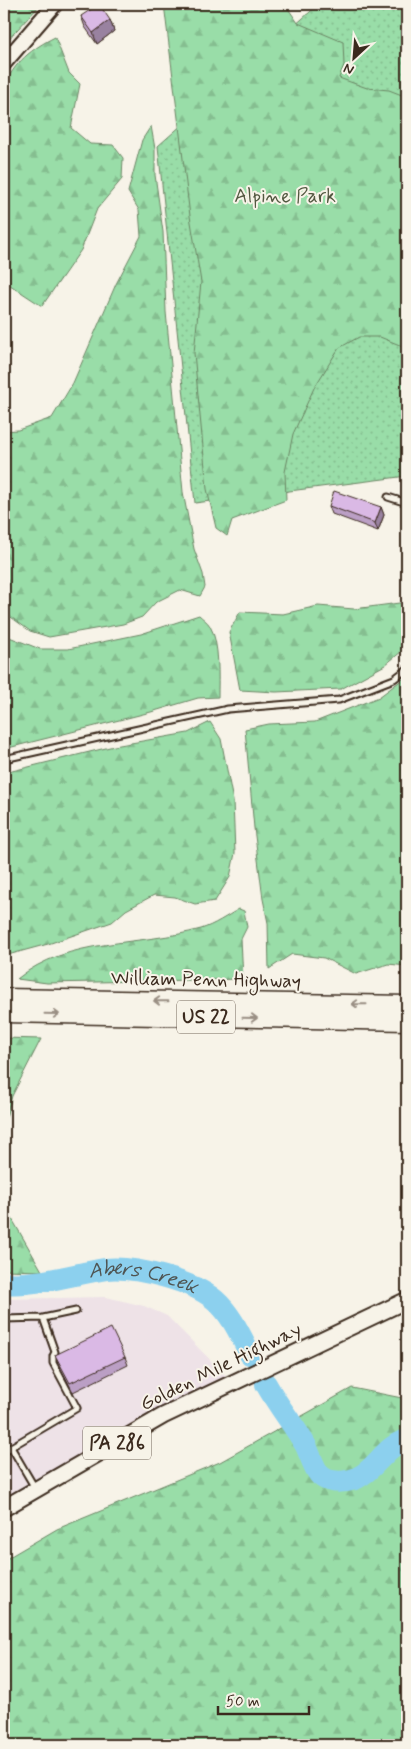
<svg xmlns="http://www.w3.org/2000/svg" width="411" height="1749" font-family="Mynerve,sans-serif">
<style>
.built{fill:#eee2e7}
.green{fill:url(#green-dots);stroke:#6a8463}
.forest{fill:url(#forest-firs);stroke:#6a8463}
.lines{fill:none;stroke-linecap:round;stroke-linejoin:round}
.river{stroke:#8cd0ee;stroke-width:22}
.lane-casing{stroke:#3b2a1e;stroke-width:9}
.secondary-casing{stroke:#3b2a1e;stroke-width:18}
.primary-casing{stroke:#3b2a1e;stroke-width:19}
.highway-casing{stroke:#3b2a1e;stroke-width:21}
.lane{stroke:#f7f3e8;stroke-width:5}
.secondary{stroke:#f7f3e8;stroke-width:14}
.primary{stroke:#f7f3e8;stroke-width:15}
.highway{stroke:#f7f3e8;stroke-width:18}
.wall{fill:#bb9fc5;stroke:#3b2a1e}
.shaded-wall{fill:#9982a0;stroke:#3b2a1e}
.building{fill:#dab9e5;stroke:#3b2a1e}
.oneway{stroke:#998e83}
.labels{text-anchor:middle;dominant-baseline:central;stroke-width:4;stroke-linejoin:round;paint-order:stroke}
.shield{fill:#f7f3e8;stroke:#73665b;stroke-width:1}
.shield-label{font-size:19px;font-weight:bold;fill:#3b2a1e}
.park-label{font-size:20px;fill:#525740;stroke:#f7f3e8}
.street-label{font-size:20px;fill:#3b2a1e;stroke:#f7f3e8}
.water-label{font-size:21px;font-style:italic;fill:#4f5452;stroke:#f7f3e8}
</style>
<defs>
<pattern id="green-dots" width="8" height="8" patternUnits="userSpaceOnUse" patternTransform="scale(1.25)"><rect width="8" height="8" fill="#99dda8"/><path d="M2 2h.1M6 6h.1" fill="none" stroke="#85be90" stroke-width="1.8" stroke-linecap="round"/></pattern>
<pattern id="forest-firs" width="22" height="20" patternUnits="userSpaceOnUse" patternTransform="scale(1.25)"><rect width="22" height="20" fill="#99dda8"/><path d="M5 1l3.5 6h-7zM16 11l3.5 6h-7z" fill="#85be90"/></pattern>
</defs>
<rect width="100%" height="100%" fill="#f7f3e8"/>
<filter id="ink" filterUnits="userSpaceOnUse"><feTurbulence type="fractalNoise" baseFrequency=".02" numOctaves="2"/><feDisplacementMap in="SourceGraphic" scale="10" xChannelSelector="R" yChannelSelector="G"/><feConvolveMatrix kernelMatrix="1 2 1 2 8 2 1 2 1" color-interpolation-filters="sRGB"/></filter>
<g filter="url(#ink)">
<path class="built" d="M 106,1297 L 144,1306 L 167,1316 L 232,1382 L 4,1508 L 4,1299 Z"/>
<path class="green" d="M 319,4 L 407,4 L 407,476 L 195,503 L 158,146 Z"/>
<path class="forest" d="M 4,4 L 41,4 L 4,44 Z
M 164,4 L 285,4 L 298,23 L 343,42 L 344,65 L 339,78 L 367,88 L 389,90 L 407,97 L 407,348 L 380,337 L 359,337 L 339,348 L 314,388 L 293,434 L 285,472 L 286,500 L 232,520 L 227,536 L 216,528 L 207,489 L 194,353 L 201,282 L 190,216 Z
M 55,37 L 69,73 L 80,84 L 71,128 L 90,144 L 113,145 L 123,158 L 122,179 L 97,209 L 81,250 L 42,306 L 4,281 L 4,87 C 13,63 33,48 55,37 Z
M 151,126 L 155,149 L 155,175 L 163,232 L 166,312 L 183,492 L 194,549 L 203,574 L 205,587 L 200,596 L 180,590 L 156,602 L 142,617 L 123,624 L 49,637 L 30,631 L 4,612 L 4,431 L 18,430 L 52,418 L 73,383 L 116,284 L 141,236 L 139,210 L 128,192 L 142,140 Z
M 407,602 L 407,647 L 385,665 L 341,689 L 276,692 L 240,690 L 229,632 L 240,612 L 283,614 L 318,606 L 354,609 Z
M 199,615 C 202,618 208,622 210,626 C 220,643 218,678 218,697 L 198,698 L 151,712 L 4,749 L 4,635 L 40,649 L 68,649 L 141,634 Z
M 407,676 L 407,966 L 388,964 L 356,974 L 324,958 L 292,954 L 269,969 L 268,923 L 263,899 L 254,828 L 245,729 L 269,724 L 315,722 L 379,697 Z
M 210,722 L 221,739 L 233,801 L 235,853 L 230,877 L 215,901 L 195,904 L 175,897 L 154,895 L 126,910 L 112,922 L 48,944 L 4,956 L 4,773 L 114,746 L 188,733 Z
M 239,909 L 244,911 L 247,927 L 241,939 L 243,979 L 47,983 L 17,979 C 68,937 141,946 201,929 C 214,925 227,916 239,909 Z
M 4,1038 L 41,1039 L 12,1096 L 4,1124 Z
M 4,1205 L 42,1271 L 4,1270 Z
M 352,1388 L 407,1399 L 407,1745 L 4,1745 L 4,1560 L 57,1529 L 220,1462 Z"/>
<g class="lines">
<g class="river">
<path id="s1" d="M 4,1283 C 38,1286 72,1274 106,1269 C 134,1266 193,1281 215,1300 C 231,1314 240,1334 250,1354"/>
<path d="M 266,1384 C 278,1406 293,1424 306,1446 C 310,1454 313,1466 319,1474 C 328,1485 351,1483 362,1475 C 378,1465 388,1444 407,1440"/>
</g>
<g class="lane-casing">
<path id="lane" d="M 388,497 L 407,503
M 4,759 L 228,709 L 339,700 L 394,679 L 407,669
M 43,1318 L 76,1311
M 4,1319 L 43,1318 L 55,1352 L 53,1356 L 53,1363 L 77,1408 L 11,1447 L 35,1488
M 4,1452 L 11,1447"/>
</g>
<g class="secondary-casing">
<path id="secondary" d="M 4,63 L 55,4"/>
</g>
<g class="primary-casing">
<path id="primary" d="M 4,1508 L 163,1416 L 407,1300"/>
</g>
<g class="highway-casing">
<path id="highway" d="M 4,998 L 407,1005
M 4,1013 L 407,1021"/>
</g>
<use href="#lane" class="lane"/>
<use href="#secondary" class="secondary"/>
<use href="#primary" class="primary"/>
<use href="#highway" class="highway"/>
</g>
<path class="wall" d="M 81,16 L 110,20 L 114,31 L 97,44 L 85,27 Z
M 329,506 L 381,507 L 384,515 L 378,531 L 332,514 Z
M 55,1355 L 125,1357 L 128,1365 L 73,1392 L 58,1363 Z"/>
<path class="shaded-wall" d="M 110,20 L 114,31 L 97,44 L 93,33 Z
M 381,507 L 384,515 L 378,531 L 375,523 Z"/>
<path class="building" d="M 99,4 L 110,20 L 93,33 L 81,16 Z
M 334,491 L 381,507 L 375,523 L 329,506 Z
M 111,1328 L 125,1357 L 70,1383 L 55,1355 Z"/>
<defs><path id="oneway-shaft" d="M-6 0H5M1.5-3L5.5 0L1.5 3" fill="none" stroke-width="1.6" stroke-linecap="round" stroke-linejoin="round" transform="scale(1.25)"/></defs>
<g class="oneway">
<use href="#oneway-shaft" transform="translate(161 1001) rotate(-179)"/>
<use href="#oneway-shaft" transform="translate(359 1004) rotate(-179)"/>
<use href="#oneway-shaft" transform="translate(52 1014) rotate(1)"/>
<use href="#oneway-shaft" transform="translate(250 1018) rotate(1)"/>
</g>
</g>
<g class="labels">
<g class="shield">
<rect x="177" y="1000.5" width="58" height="33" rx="4"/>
<rect x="83" y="1426.5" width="68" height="33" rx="4"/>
</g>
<g class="shield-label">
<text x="206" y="1017">US 22</text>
<text x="117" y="1443">PA 286</text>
</g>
<g class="park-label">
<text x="285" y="196">Alpine Park</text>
</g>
<g class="street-label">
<text transform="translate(206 980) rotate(1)">William Penn Highway</text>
<text transform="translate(221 1367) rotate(-26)">Golden Mile Highway</text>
</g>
<g class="water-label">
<text stroke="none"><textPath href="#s1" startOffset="141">Abers Creek</textPath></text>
</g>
</g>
<rect width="411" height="1749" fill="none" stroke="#f7f3e8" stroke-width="20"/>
<rect x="10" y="10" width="391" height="1729" fill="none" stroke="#3b2a1e" stroke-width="2" filter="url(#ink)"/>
<g transform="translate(354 58) rotate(206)" stroke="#f7f3e8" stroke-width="4" paint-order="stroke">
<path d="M0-4L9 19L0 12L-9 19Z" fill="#3b2a1e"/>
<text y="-8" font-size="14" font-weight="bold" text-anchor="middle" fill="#3b2a1e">N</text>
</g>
<path d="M218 1706v8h91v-8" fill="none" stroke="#3b2a1e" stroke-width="2.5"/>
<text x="226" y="1706" font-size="15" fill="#3b2a1e" stroke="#f7f3e8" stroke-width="4" paint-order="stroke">50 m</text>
</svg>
